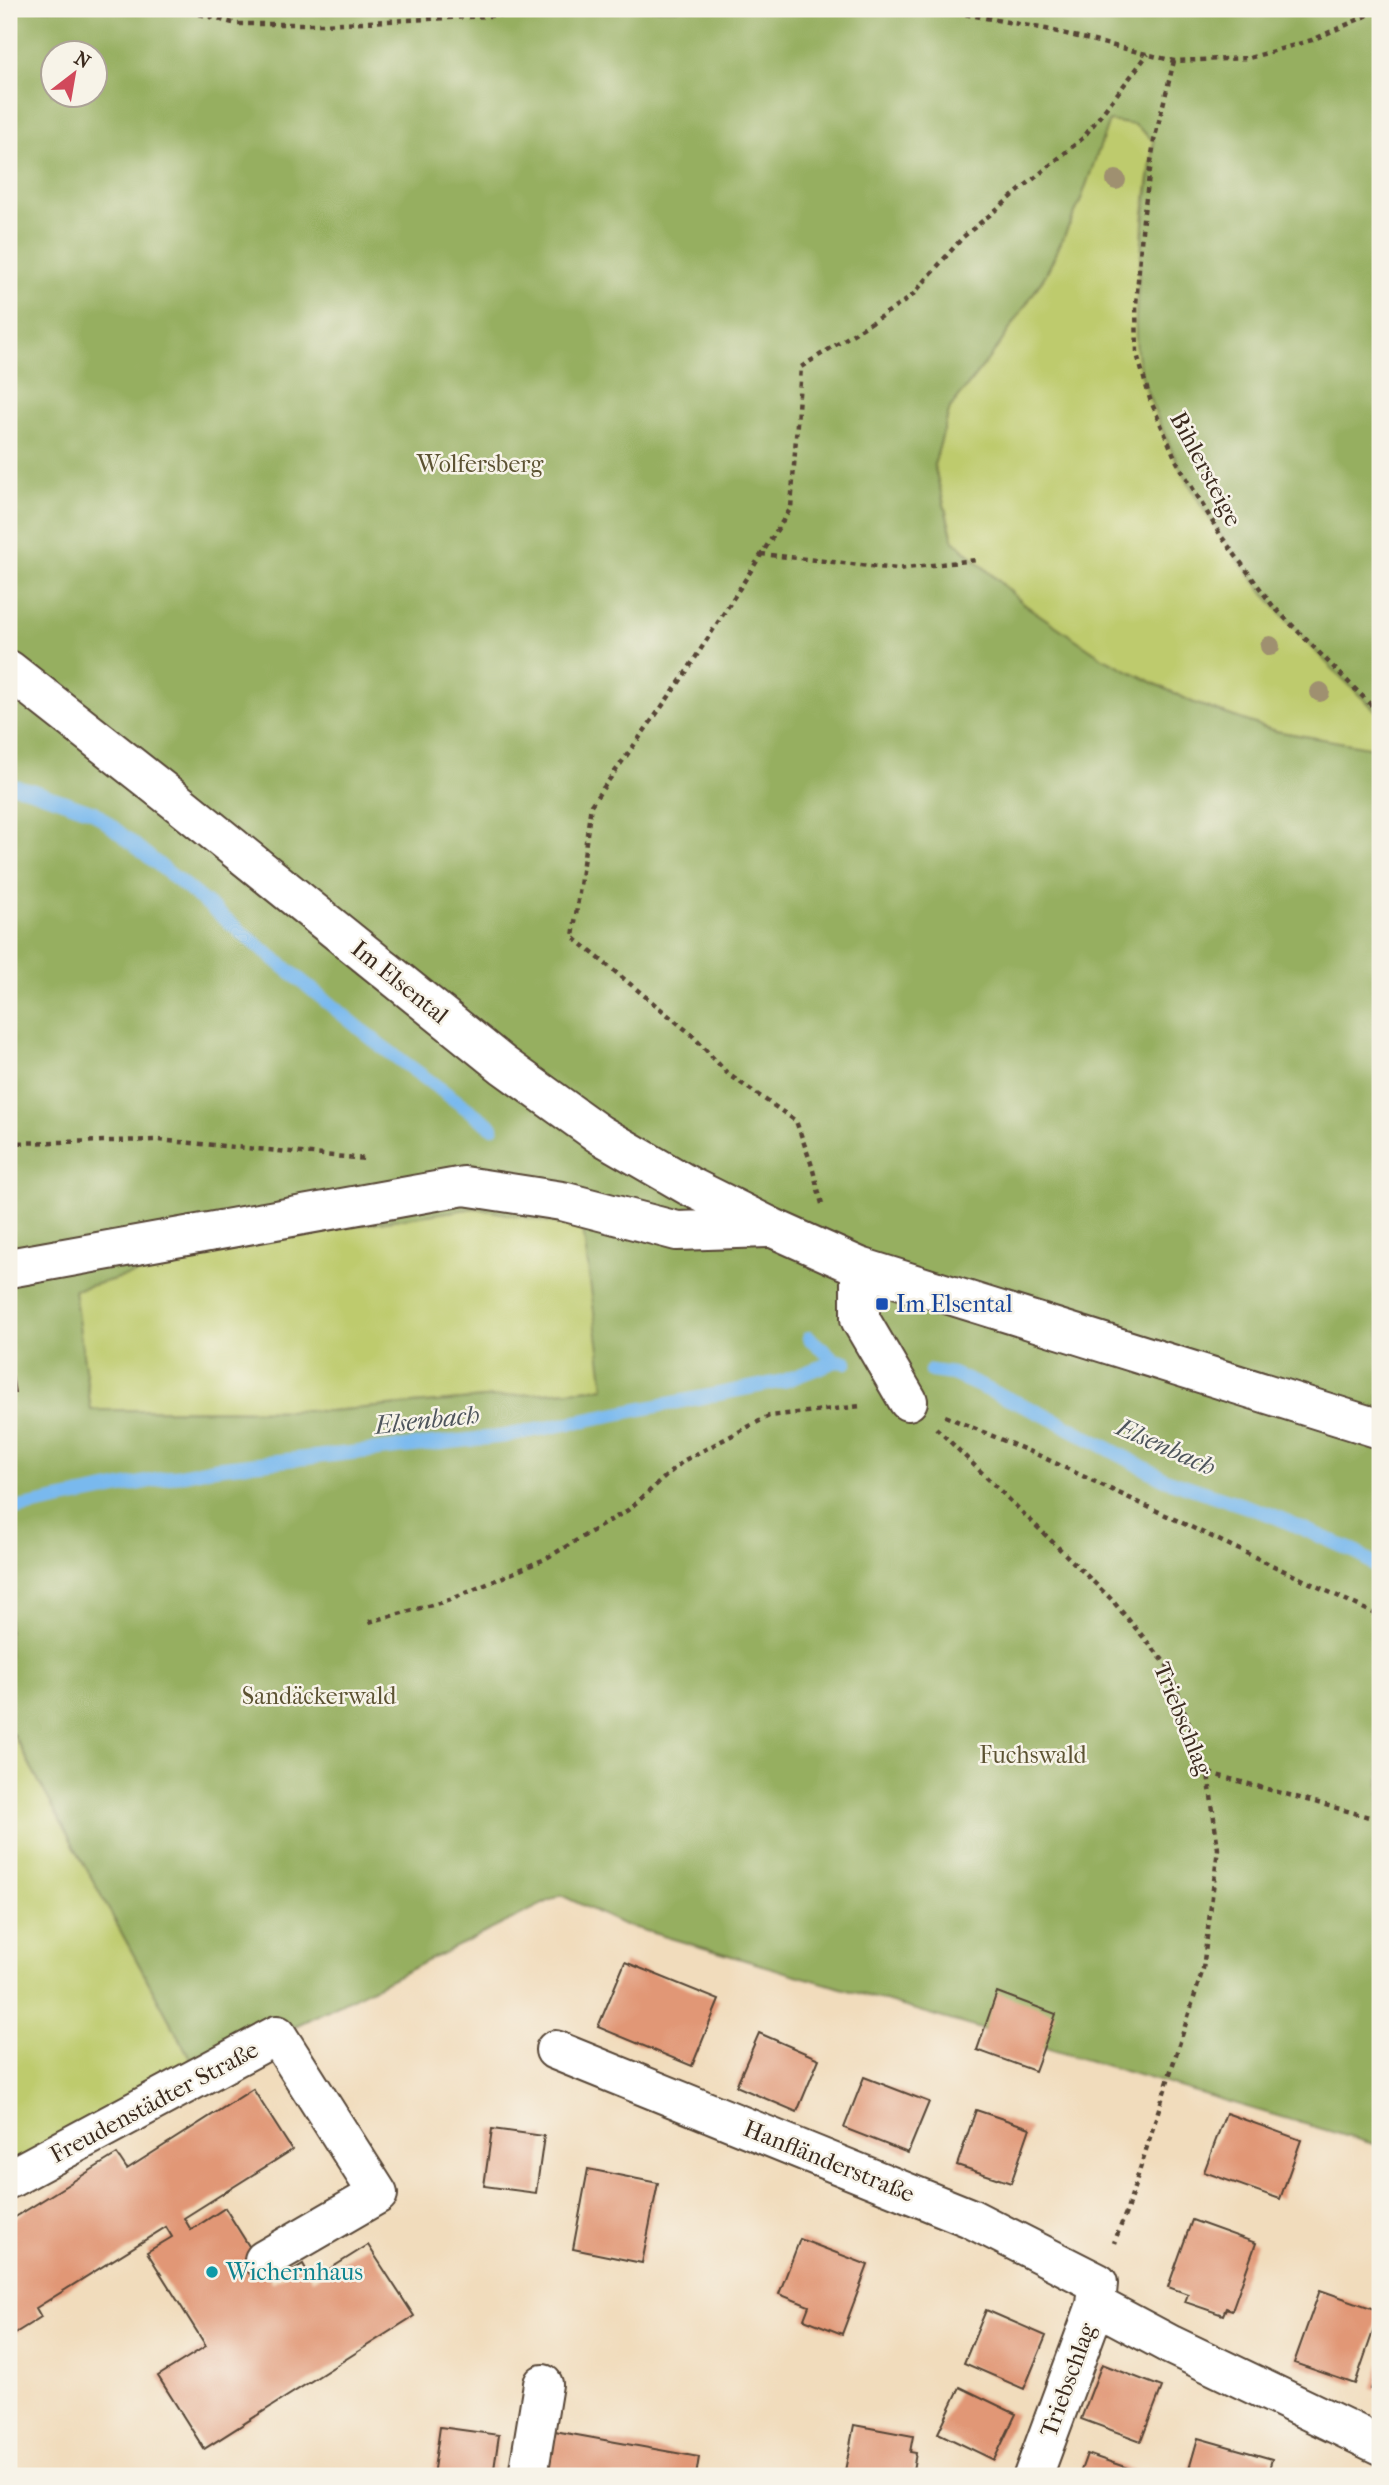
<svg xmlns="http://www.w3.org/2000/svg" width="1389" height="2485" font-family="'IM FELL French Canon',serif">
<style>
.green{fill:#becb6d;stroke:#7c7a46;stroke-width:2}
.forest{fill:#96af60;stroke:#686c3f;stroke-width:2;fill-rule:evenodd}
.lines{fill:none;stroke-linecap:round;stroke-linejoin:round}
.stream{stroke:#79b9ee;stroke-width:14}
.building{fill:#e19776}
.minor-casing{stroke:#564536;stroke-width:42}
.path{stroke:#564536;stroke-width:4.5;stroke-dasharray:5 5;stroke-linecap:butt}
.minor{stroke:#fff;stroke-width:38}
.tree{fill:#9f9070}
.transit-dot{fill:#1a4fb4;stroke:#f7f3e8;stroke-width:2.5}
.culture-dot{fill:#0f9aa8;stroke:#f7f3e8;stroke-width:2.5}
.labels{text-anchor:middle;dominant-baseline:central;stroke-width:5;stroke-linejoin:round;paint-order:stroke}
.park-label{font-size:24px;fill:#5c5232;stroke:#f7f3e8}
.street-label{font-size:24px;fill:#3b2a1e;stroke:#f7f3e8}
.transit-label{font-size:24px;fill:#164399;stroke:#f7f3e8;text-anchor:start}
.culture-label{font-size:24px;fill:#0d838f;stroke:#f7f3e8;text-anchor:start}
.water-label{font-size:26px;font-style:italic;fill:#4e555c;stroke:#f7f3e8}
</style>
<rect width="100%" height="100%" fill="#f7f3e8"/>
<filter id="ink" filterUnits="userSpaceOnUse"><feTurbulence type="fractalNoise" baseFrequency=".0143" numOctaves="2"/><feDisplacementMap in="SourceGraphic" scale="14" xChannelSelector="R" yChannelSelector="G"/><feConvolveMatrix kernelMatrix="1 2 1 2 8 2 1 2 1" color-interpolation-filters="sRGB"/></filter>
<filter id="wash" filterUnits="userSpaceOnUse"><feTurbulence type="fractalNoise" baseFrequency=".00686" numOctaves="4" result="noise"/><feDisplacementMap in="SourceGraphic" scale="28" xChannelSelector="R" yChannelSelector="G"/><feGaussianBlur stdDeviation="1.57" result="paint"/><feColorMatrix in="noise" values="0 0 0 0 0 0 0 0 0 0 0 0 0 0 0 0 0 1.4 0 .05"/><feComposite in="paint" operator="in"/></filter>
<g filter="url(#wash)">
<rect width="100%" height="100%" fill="#f1dcbc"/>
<path class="green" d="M 1109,120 L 1135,125 L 1154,141 L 1143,219 L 1137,354 L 1150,399 L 1176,460 L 1358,694 L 1380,714 L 1380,749 L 1275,731 L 1194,703 L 1103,658 L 1025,605 L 953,539 L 934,465 L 950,408 L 1000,344 L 1046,274 L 1080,202 Z
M 475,1208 L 583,1228 L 605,1388 L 329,1411 L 91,1410 L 73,1290 L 269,1238 Z
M 13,1734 L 201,2078 L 9,2179 L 9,1736 Z"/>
<path class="forest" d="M 9,9 L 1380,9 L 1380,714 C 1290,632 1207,537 1160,424 C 1151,402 1140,377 1137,353 C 1134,327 1137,299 1139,274 C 1143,229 1148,185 1154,141 L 1135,125 L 1109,121 L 1080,202 L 1046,274 L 1000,344 L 950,408 L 934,465 L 953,540 L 1025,605 L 1103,658 L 1194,703 L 1275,731 L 1380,749 L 1380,2146 L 622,1924 L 561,1895 L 277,2035 L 201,2078 L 13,1734 L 9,1736 ZM 52,52 L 94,52 L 94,94 L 52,94 ZM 475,1208 L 583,1228 L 604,1388 L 329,1411 L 91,1410 L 74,1290 L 269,1238 Z"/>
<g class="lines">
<path class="stream" d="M 9,785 L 28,789 L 94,812 L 380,1045 L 492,1127
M 809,1338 L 836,1361
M 931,1371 L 953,1374 L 1053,1419 L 1165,1479 L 1272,1515 L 1358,1553 L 1380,1570
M 9,1510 L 214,1468 L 505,1436 L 784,1381 L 836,1361 L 846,1362"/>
</g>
<g id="blocks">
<path class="building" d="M 9,1355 L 15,1393 L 9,1393 Z
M 625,1962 L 719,2000 L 692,2066 L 598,2027 Z
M 997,1992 L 1056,2014 L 1035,2071 L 977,2050 Z
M 759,2033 L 819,2059 L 797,2112 L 736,2086 Z
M 864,2077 L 929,2102 L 908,2153 L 844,2128 Z
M 253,2089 L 292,2150 L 184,2218 L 191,2230 L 225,2208 L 272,2283 L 303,2264 L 312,2280 L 368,2245 L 414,2316 L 204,2449 L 158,2376 L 206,2346 L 147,2252 L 172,2237 L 166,2227 L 36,2308 L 41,2317 L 9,2337 L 9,2221 L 117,2154 L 127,2169 Z
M 976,2110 L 1030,2128 L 1011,2183 L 957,2165 Z
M 1226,2113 L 1301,2140 L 1280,2199 L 1204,2172 Z
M 492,2129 L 544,2136 L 536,2193 L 484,2186 Z
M 588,2169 L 658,2183 L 642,2263 L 573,2249 Z
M 1192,2220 L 1256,2243 L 1232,2310 L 1226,2308 L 1223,2315 L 1185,2302 L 1188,2294 L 1168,2287 Z
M 800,2239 L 868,2265 L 842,2334 L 804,2319 L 809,2306 L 779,2294 Z
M 1320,2290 L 1380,2311 L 1355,2384 L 1294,2363 Z
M 986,2310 L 1046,2336 L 1024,2389 L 964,2363 Z
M 1380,2363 L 1380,2392 L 1371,2389 Z
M 1102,2364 L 1162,2387 L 1141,2441 L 1081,2419 Z
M 960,2387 L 1016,2414 L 994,2460 L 938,2433 Z
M 854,2425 L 913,2436 L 910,2452 L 916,2453 L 912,2476 L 844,2476 Z
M 440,2427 L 499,2435 L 493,2476 L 433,2476 Z
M 549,2430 L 699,2457 L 696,2476 L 540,2476 Z
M 1198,2438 L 1272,2459 L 1267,2476 L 1187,2476 Z
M 1087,2454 L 1151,2476 L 1079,2476 Z"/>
</g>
</g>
<g filter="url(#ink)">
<use href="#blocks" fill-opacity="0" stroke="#564536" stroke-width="2"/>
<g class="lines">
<g class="minor-casing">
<path id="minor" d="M 9,670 L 177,802 L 503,1065 L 599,1134 L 689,1186 L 773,1228 L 860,1267 L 1380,1429
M 860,1267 L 860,1319 L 908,1401
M 9,1268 L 464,1186 L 562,1201 L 677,1231 L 767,1228
M 555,2050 L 970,2218 L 1098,2283 L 1096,2305 L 1033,2476
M 9,2179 L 277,2035 L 378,2194 L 264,2260
M 1096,2305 L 1171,2345 L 1380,2445
M 528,2476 L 543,2384"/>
</g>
<path class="path" d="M 180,9 L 237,24 L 324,24 L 635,9
M 936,9 L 1046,29 L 1174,61 L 1249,58 L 1312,40 L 1380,10
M 1174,61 L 1154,141 L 1143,219 L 1136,305 L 1137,354 L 1150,399 L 1176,460 L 1221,536 L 1273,606 L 1380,714
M 761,554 L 897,569 L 976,560
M 9,1143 L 158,1140 L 367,1159
M 822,1204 L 811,1163 L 796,1121 L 728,1074 L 691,1034 L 573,937 L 591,805 L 683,677 L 791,508 L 801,367 L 910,298 L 963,237 L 1083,138 L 1148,54
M 945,1416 L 1038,1455 L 1380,1616
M 936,1428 L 1111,1599 L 1167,1665 L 1208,1773 L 1218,1849 L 1203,1969 L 1127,2210 L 1114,2243
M 369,1622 L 450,1600 L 545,1559 L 628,1510 L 683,1461 L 769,1416 L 862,1406
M 1209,1773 L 1380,1820"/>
<use href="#minor" class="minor"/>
</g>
<g class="tree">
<circle cx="1116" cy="180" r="10"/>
<circle cx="1270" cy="646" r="10"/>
<circle cx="1320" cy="692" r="10"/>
</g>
</g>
<rect class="transit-dot" x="875" y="1297" width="14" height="14" rx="3.5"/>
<circle class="culture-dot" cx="212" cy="2272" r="7"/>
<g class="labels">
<g class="park-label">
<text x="480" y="464">Wolfersberg</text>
<text x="319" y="1696">Sandäckerwald</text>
<text x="1033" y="1755">Fuchswald</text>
</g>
<g class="street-label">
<text transform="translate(1206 469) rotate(62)">Bihlersteige</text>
<text transform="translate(400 982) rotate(39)">Im Elsental</text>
<text transform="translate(1183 1719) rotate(68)">Triebschlag</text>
<text transform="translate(154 2102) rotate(-28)">Freudenstädter Straße</text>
<text transform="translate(829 2161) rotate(22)">Hanfländerstraße</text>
<text transform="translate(1068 2380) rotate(-70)">Triebschlag</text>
</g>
<g class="transit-label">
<text x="896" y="1304">Im Elsental</text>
</g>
<g class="culture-label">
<text x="226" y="2272">Wichernhaus</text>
</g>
<g class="water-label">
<text transform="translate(427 1420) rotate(-6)">Elsenbach</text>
<text transform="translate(1166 1447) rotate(24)">Elsenbach</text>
</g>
</g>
<rect width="1389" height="2485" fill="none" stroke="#f7f3e8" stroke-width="35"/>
<g transform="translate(74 74) rotate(31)"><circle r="33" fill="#f7f3e8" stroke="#aca397" stroke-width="2"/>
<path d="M0-5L12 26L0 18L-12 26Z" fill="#d1495b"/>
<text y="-10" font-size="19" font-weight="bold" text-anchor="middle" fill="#3b2a1e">N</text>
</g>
</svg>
